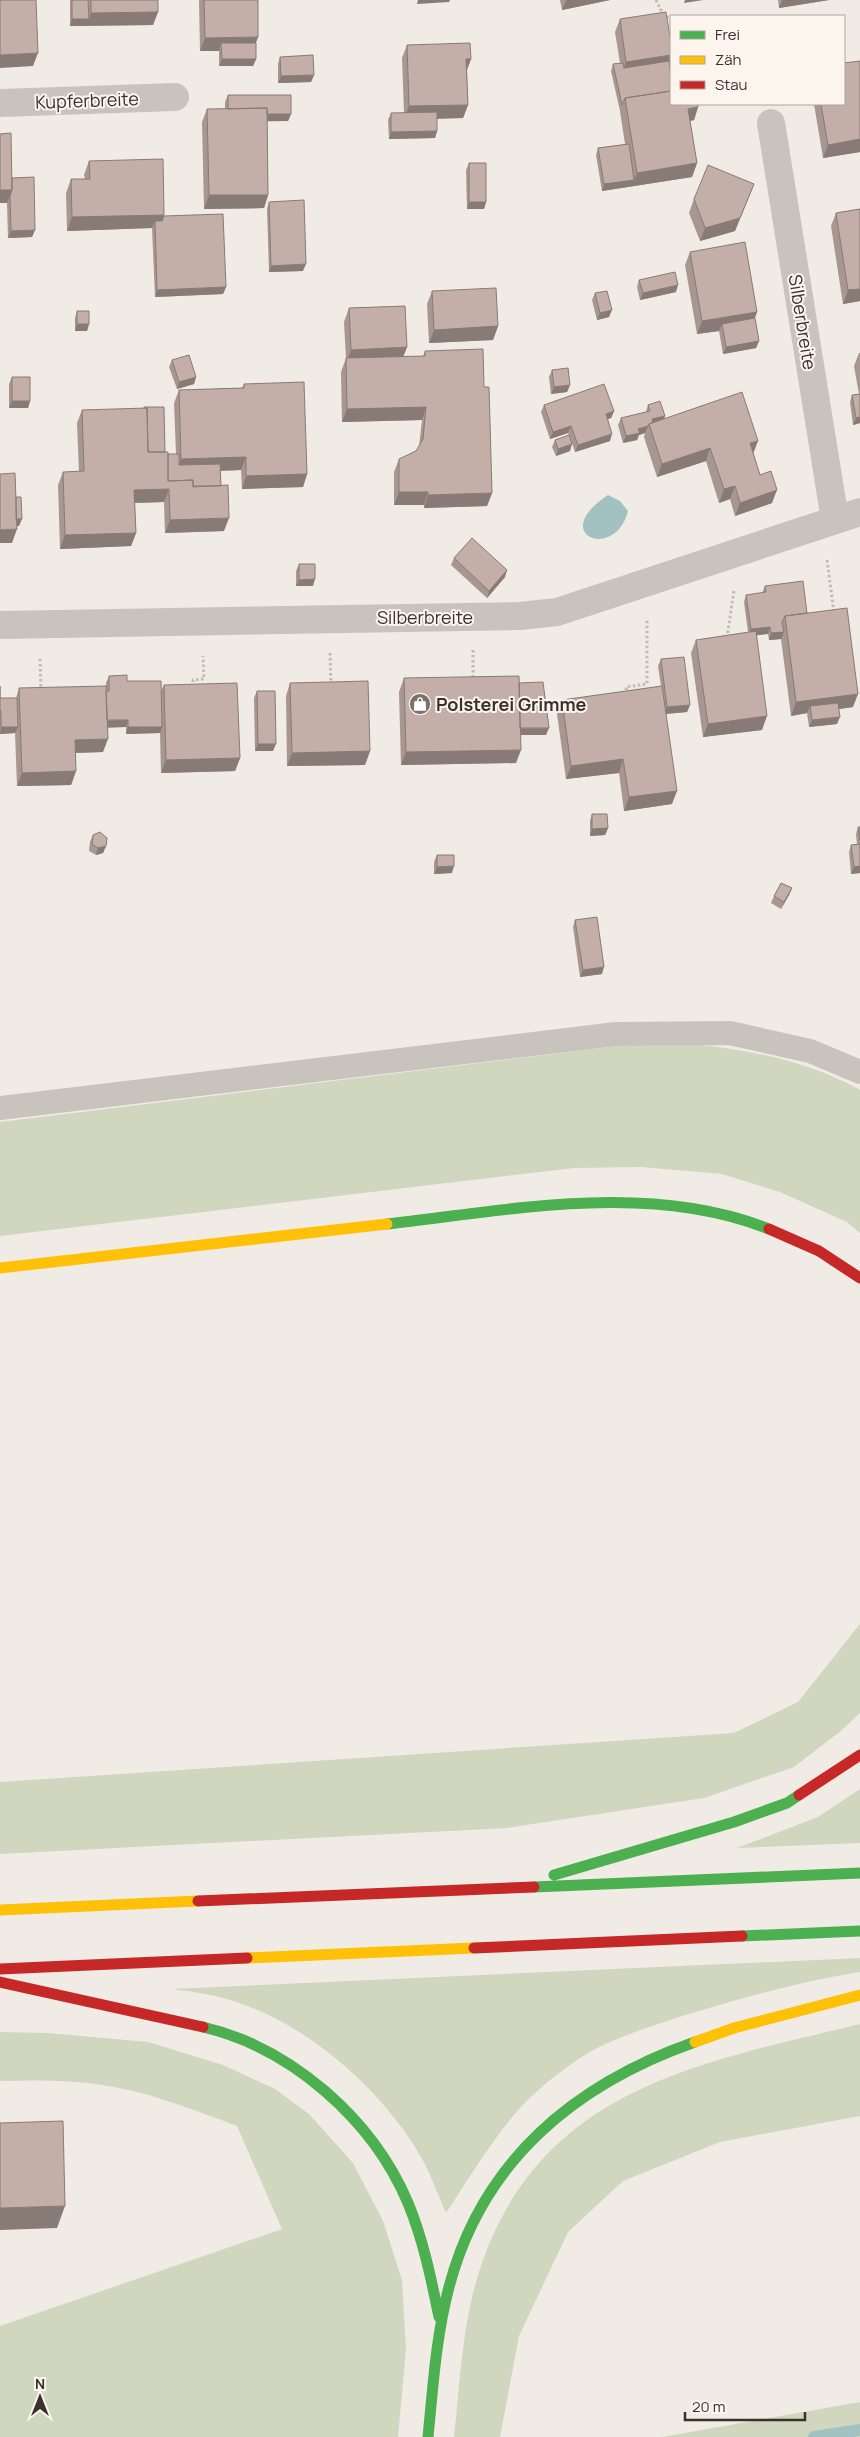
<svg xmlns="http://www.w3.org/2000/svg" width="860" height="2437" font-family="Manrope,sans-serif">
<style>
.green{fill:#d1d6bf}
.water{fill:#a1c2c1}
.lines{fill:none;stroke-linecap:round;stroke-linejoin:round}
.stream{stroke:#a1c2c1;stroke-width:12}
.path{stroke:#c2bbb6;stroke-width:3;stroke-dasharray:2.5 2.5;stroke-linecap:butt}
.lane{stroke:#c9c3be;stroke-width:24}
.street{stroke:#c9c3be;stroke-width:28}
.fast{stroke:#4caf50;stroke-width:11}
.slow{stroke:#ffc107;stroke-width:11}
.jam{stroke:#c62828;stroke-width:11}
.wall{fill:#a89690}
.shaded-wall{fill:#887a75}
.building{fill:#c3afa7;stroke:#887a75}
.labels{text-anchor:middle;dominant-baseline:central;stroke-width:4;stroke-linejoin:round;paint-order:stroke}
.street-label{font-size:18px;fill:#3b302b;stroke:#fbf5ee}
.poi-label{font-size:18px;font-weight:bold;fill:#3b302b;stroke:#fbf5ee;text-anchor:start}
</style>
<rect width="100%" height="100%" fill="#f0ebe5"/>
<path class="green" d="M 702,1045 C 759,1052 810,1062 860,1090 L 860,1233 L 847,1222 L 780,1192 L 722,1174 L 641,1167 L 574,1168 L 0,1236 L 0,1122 L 617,1046 Z
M 860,1624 L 860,1713 L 842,1730 L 794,1767 L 704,1798 L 507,1828 L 0,1854 L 0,1782 L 734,1733 L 798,1702 Z
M 860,1789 L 860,1843 L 737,1848 L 818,1817 Z
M 860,1958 L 860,1972 C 797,1982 737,1999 676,2018 C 650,2027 611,2039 588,2053 C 562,2069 533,2092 513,2116 C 488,2146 468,2180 446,2213 C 438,2195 431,2175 421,2157 C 384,2092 311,2027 239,2003 C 218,1995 195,1992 172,1989 Z
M 860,2024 L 860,2116 L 720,2142 L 623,2181 L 568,2232 L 519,2336 L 500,2437 L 454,2437 C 460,2383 462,2325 479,2272 C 538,2089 696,2064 860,2024 Z
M 0,2032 L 48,2033 L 148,2042 L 223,2065 L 275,2089 L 309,2114 L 353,2163 L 383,2221 L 402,2280 L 406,2349 L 398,2437 L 0,2437 L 0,2326 L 282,2229 L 237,2126 C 197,2111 157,2095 114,2087 C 77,2080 37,2080 0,2081 Z
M 860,2402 L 860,2437 L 662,2437 Z"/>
<path class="water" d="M 608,495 L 620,501 L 628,511 C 615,562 547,535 608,495 Z"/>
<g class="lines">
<path class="stream" d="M 814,2437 L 860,2430"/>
<path class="path" d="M 656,0 L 663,14 L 671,20
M 827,560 L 834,613
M 727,638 L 734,590
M 473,650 L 473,681
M 330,653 L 331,685
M 40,659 L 41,691
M 193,687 L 193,680 L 204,679 L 203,656
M 627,695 L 626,687 L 647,684 L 647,618"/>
<path class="lane" d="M 0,1108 L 616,1034 L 730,1033 L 810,1051 L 860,1072"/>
<path class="street" d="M 0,103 L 175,97
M 771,123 L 835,520
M 0,625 L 520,616 L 557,612 L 860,512"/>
<path class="fast" d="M 387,1224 C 511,1210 649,1181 769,1229
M 554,1875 L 734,1822 L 787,1803 L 799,1795
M 534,1887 L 860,1873
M 742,1936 L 860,1931
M 203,2027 C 292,2048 373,2120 408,2203 C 423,2239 431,2278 439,2317
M 428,2437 C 433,2387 436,2336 449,2287 C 482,2161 575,2084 695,2042"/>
<path class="slow" d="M 0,1268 L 387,1224
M 0,1910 L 198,1901
M 247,1958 L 474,1948
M 695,2042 L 734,2028 L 860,1995"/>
<path class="jam" d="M 769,1229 L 819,1251 L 860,1278
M 799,1795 L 860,1755
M 198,1901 L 534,1887
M 474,1948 L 742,1936
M 0,1969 L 247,1958
M 0,1982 L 203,2027"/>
</g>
<path class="wall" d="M 70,0 L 158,0 L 158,12 L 153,25 L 70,26 Z
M 199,0 L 258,0 L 258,37 L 256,43 L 256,59 L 253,66 L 219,66 L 219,51 L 200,51 Z
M 560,0 L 610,0 L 562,10 Z
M 778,0 L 829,0 L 779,8 Z
M 620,19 L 671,43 L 671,60 L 669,65 L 671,78 L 698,107 L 694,120 L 690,121 L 697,163 L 692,177 L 602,191 L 596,155 L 598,148 L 625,144 L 620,111 L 611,71 L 613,64 L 620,63 L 615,32 Z
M 407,45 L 471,59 L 467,70 L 468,105 L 463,118 L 437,119 L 437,131 L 435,138 L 389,139 L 388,120 L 391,113 L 404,113 L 402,58 Z
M 280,57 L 314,75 L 311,82 L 278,83 L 278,64 Z
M 860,61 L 860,152 L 823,158 L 814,104 L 844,104 Z
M 228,95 L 291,114 L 288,121 L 267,121 L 268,195 L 264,208 L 204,209 L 202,122 L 207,109 L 225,109 L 225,102 Z
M 89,161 L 164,215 L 164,216 L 226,287 L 223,294 L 155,297 L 152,228 L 67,231 L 66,193 L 71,179 L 85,179 L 84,175 Z
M 469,163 L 486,202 L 484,209 L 467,209 L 466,170 Z
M 12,178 L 35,230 L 32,237 L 8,238 L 7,203 L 0,203 Z
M 754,184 L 735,231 L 700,241 L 689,213 L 694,199 Z
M 269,202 L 303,271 L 269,272 L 267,209 Z
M 860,209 L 860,301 L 843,304 L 831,226 L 836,213 Z
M 690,252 L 757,312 L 755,318 L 759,341 L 756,348 L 723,354 L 719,331 L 697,334 L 685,265 Z
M 639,280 L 676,292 L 640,300 L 637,287 Z
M 432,291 L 498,326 L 493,340 L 429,343 L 427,304 Z
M 595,293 L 609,317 L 597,320 L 592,300 Z
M 349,308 L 407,347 L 403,357 L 423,356 L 425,351 L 484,387 L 492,493 L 487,506 L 424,508 L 424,505 L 394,505 L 394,472 L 399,459 L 416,451 L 419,447 L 422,420 L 342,422 L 341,372 L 346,358 L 344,322 Z
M 77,311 L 89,324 L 87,331 L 75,331 L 75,318 Z
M 859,353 L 860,353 L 860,423 L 853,425 L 850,402 L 852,395 L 859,394 L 854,366 Z
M 172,360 L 196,377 L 194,384 L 177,389 L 169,367 Z
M 552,370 L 570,385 L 567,392 L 551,394 L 549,377 Z
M 12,377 L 30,401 L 28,408 L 9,408 L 9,384 Z
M 244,384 L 307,474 L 303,487 L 242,489 L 241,470 L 220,471 L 224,531 L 165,533 L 164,502 L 135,503 L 136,533 L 131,546 L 60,549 L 58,485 L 63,472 L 79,472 L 77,423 L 82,410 L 165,452 L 168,454 L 176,454 L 174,403 L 179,390 L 242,388 Z
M 544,405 L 614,411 L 611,418 L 608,419 L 610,441 L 575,452 L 570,437 L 570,451 L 556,456 L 552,447 L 555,440 L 569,435 L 568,433 L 550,439 L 541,412 Z
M 648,405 L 665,416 L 664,418 L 753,453 L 760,475 L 772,503 L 735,516 L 730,499 L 719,503 L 706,461 L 657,477 L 644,437 L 645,433 L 639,435 L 637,440 L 623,443 L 618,425 L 621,418 L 646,412 Z
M 454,558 L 505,577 L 487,598 L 451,565 Z
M 299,564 L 313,586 L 296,586 L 296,571 Z
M 765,586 L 807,613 L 853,707 L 839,709 L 837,724 L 809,727 L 807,713 L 791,716 L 781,639 L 769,640 L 768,634 L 756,635 L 762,730 L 703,737 L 691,653 L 696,640 L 748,632 L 744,602 L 746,595 L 762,593 Z
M 661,659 L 690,705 L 687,712 L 666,714 L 672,804 L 624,811 L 619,773 L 566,779 L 557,714 L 562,700 L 661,686 L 658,666 Z
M 109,676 L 161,691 L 164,685 L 240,758 L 235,771 L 161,773 L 160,733 L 126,734 L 126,727 L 107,727 L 103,752 L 75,753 L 76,771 L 71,785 L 17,786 L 15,733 L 0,734 L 0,686 L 0,698 L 16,698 L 19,688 L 106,692 L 106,683 Z
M 404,678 L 519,683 L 546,735 L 520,735 L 516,763 L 401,765 L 399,692 Z
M 290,683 L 370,751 L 365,765 L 287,766 L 286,696 Z
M 257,691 L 273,751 L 255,751 L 254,698 Z
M 592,814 L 608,828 L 605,835 L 590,836 L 590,821 Z
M 858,827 L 860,827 L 860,873 L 851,874 L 849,852 L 851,845 L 857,844 L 856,834 Z
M 93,835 L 106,846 L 103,853 L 96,855 L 89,851 L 90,842 Z
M 437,855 L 452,873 L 434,874 L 434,862 Z
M 792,888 L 789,895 L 781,909 L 771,903 L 774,896 Z
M 575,920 L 602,974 L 580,977 L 573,927 Z"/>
<path class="shaded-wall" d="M 418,0 L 450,0 L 449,2 L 417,4 Z
M 566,0 L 610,0 L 562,10 Z
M 685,0 L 703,0 L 684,3 Z
M 782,0 L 829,0 L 779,8 Z
M 158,12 L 153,25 L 70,26 L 72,19 L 89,19 L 91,13 Z
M 258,37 L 253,50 L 221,43 L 219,51 L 200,51 L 205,38 Z
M 38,53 L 33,66 L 0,68 L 0,55 Z
M 671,55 L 671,60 L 668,68 L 621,75 L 626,62 Z
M 222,59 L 256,59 L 253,66 L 219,66 Z
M 466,59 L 471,59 L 466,72 Z
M 314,75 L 311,82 L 278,83 L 281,76 Z
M 468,105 L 463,118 L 404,119 L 409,106 Z
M 698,107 L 694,120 L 683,122 L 688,109 Z
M 291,114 L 288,121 L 225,122 L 228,115 Z
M 437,131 L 435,138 L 389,139 L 391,132 Z
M 860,139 L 860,152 L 823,158 L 828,145 Z
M 697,163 L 692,177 L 602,191 L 604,184 L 634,180 L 637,173 Z
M 754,184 L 735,231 L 700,241 L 705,228 Z
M 0,190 L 12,190 L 7,203 L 0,203 Z
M 209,195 L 268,195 L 264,208 L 204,209 Z
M 469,202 L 486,202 L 484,209 L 467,209 Z
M 164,215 L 160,228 L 155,221 L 152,228 L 67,231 L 72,217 Z
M 35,230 L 32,237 L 8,238 L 11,231 Z
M 306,264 L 303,271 L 269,272 L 271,266 Z
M 678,285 L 676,292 L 640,300 L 643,293 Z
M 226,287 L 223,294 L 155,297 L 157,290 Z
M 860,289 L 860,301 L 843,304 L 848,290 Z
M 612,310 L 609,317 L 597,320 L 600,313 Z
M 757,312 L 752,325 L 722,324 L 719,331 L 697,334 L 702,321 Z
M 77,324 L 89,324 L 87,331 L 75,331 Z
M 498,326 L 493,340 L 429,343 L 434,330 Z
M 759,341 L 756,348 L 723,354 L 726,347 Z
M 407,347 L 402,360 L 346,363 L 351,350 Z
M 196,377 L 194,384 L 177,389 L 179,382 Z
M 570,385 L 567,392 L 551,394 L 554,387 Z
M 12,401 L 30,401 L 28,408 L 9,408 Z
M 426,407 L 422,420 L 342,422 L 347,409 Z
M 614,411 L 611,418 L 603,421 L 606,414 Z
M 665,416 L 662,423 L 651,431 L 652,419 Z
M 860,417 L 860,423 L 853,425 L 856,418 Z
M 571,426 L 568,433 L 550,439 L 553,432 Z
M 648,426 L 645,433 L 639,435 L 637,440 L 623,443 L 626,436 L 638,429 Z
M 612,434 L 610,441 L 575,452 L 578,445 Z
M 758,441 L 753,454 L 750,443 Z
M 572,444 L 570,451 L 556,456 L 558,449 Z
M 710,448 L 706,461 L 657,477 L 662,464 Z
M 246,457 L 241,470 L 177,472 L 181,459 Z
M 307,474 L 303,487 L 242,489 L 246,476 Z
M 735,486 L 730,499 L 719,503 L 724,489 Z
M 169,489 L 164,502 L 130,503 L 134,490 Z
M 777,490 L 772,503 L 735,516 L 740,503 Z
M 399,492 L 428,492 L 424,505 L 394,505 Z
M 492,493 L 487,506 L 424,508 L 428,495 Z
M 229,518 L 224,531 L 165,533 L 170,520 Z
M 14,519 L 22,519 L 19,526 L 11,526 Z
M 17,529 L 12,543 L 0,543 L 0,530 Z
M 136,533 L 131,546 L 60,549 L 65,535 Z
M 507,570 L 505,577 L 487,598 L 489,591 Z
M 315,579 L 313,586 L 296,586 L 299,580 Z
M 770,627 L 768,634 L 748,636 L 751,629 Z
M 784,632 L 781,639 L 769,640 L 771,633 Z
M 858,694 L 853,707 L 811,713 L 810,706 L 807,713 L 791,716 L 796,702 Z
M 690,705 L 687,712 L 664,714 L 667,707 Z
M 767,716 L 762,730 L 703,737 L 708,724 Z
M 840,717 L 837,724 L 809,727 L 812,720 Z
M 128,720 L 126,727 L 102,728 L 104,721 Z
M 1,727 L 18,727 L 15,733 L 0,734 Z
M 128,727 L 162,727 L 160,733 L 126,734 Z
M 549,728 L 546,735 L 515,735 L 517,729 Z
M 108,739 L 103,752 L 70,753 L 75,740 Z
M 258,744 L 276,744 L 273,751 L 255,751 Z
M 521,750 L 516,763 L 401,765 L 406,752 Z
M 370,751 L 365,765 L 287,766 L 292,753 Z
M 240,758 L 235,771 L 161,773 L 166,760 Z
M 623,759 L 619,773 L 566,779 L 571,766 Z
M 76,771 L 71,785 L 17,786 L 22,773 Z
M 677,791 L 672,804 L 624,811 L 629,797 Z
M 608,828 L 605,835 L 590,836 L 592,829 Z
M 106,846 L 103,853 L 96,855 L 98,848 Z
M 454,866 L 452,873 L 434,874 L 437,867 Z
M 860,866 L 860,873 L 851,874 L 854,867 Z
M 792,888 L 789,895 L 781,909 L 784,902 Z
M 604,967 L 602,974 L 580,977 L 583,970 Z
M 65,2206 L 57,2228 L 0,2230 L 0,2208 Z"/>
<path class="building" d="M 0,0 L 36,0 L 38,53 L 0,55 Z
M 72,0 L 88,0 L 89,19 L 72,19 Z
M 91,0 L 158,0 L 158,12 L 91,13 Z
M 204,0 L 258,0 L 258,37 L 205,38 Z
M 666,12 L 671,43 L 671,55 L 626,62 L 620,19 Z
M 221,43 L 256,43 L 256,59 L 222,59 Z
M 470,43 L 471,59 L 466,59 L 468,105 L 409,106 L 407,45 Z
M 313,55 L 314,75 L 281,76 L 280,57 Z
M 669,61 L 671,78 L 671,91 L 625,98 L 622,105 L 613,64 L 623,63 L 624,68 Z
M 860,61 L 860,139 L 828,145 L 821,104 L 844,104 L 844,63 Z
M 671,91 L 671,104 L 698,104 L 698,107 L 688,109 L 697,163 L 637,173 L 625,98 Z
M 228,95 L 291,95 L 291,114 L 267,114 L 267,108 L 228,109 Z
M 267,108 L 268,195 L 209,195 L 207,109 Z
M 437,112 L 437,131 L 391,132 L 391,113 Z
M 11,133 L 12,190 L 0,190 L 0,134 Z
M 629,144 L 634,180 L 604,184 L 598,148 Z
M 163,159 L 164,215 L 72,217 L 71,179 L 90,179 L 89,161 Z
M 469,163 L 486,163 L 486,202 L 469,202 Z
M 708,165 L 754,184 L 740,218 L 705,228 L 694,199 Z
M 34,177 L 35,230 L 11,231 L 10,196 L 12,190 L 12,178 Z
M 304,200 L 306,264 L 271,266 L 269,202 Z
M 860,209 L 860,289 L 848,290 L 836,213 Z
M 223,214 L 226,287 L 157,290 L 155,221 L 162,221 L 164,216 Z
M 745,242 L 757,312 L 702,321 L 690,252 Z
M 675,272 L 678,285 L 643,293 L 639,280 Z
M 496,288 L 498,326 L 434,330 L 432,291 Z
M 607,291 L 612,310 L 600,313 L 595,293 Z
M 405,306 L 407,347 L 351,350 L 349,308 Z
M 77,311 L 89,311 L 89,324 L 77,324 Z
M 755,318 L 759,341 L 726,347 L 722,324 Z
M 483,349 L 484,387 L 489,387 L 492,493 L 428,495 L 428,492 L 399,492 L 399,459 L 416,451 L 423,439 L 426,407 L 347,409 L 346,358 L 425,356 L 425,351 Z
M 189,355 L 196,377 L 179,382 L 172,360 Z
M 568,368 L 570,385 L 554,387 L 552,370 Z
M 12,377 L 30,377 L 30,401 L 12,401 Z
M 304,382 L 307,474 L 246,476 L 246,457 L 181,459 L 179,390 L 244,388 L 244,384 Z
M 604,384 L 614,411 L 606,414 L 612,434 L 578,445 L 571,426 L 553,432 L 544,405 Z
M 742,392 L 758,441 L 750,443 L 760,475 L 771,471 L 777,490 L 740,503 L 735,486 L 724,489 L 710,448 L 662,464 L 649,424 Z
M 860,394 L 860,417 L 856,418 L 852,395 Z
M 660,401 L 665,416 L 652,419 L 653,422 L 649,424 L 648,426 L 638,429 L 640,433 L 626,436 L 621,418 L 650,411 L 648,405 Z
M 144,407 L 164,407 L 165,452 L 148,452 L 147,408 L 144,408 Z
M 147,408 L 148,452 L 168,452 L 168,481 L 193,480 L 193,487 L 228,485 L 229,518 L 170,520 L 169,489 L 134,490 L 136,533 L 65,535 L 63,472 L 84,471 L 82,410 Z
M 569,435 L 572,444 L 558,449 L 555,440 Z
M 168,454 L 179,454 L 179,465 L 220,464 L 221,486 L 193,486 L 193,480 L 168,481 Z
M 15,473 L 17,529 L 0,530 L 0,474 Z
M 16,497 L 21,497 L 22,519 L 16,519 Z
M 472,538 L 507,570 L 489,591 L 454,558 Z
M 299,564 L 315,564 L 315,579 L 299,580 Z
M 803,581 L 807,613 L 785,616 L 782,622 L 784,632 L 771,633 L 770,627 L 751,629 L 746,595 L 766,592 L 765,586 Z
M 847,608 L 858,694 L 796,702 L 785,616 Z
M 756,631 L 767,716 L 708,724 L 696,640 Z
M 684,657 L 690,705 L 667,707 L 661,659 Z
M 127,675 L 127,681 L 161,681 L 162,727 L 128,727 L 128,720 L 107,720 L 106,692 L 109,691 L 109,676 Z
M 519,676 L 521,750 L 406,752 L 404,678 Z
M 368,681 L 370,751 L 292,753 L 290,683 Z
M 543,682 L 549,728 L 520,728 L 519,683 Z
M 237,683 L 240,758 L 166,760 L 164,685 Z
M 0,686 L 0,698 L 17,698 L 18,727 L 1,727 L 1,711 L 0,711 Z
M 106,686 L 108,739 L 75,740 L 76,771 L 22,773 L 19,688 Z
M 662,686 L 677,791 L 629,797 L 623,759 L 571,766 L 562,700 Z
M 257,691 L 275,691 L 276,744 L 258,744 Z
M 838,703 L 840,717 L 812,720 L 810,706 Z
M 592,814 L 607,814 L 608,828 L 592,829 Z
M 858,827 L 860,827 L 860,841 Z
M 100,832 L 107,838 L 106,846 L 98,848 L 92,844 L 93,835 Z
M 860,844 L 860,866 L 854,867 L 851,845 Z
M 437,855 L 454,855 L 454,866 L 437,867 Z
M 781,883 L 792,888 L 784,902 L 774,896 Z
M 597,917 L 604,967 L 583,970 L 575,920 Z
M 63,2121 L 65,2206 L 0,2208 L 0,2123 Z"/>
<defs>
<g id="shop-disc" transform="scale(1.125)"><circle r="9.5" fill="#7a716c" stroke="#fbf5ee"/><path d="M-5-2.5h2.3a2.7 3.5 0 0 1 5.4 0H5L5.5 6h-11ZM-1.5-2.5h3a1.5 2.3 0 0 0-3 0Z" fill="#fff"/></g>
</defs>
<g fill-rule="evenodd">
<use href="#shop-disc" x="420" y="704"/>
</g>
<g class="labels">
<g class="street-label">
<text transform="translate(87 100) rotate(-2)">Kupferbreite</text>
<text transform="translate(803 322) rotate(81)">Silberbreite</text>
<text x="425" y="617">Silberbreite</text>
</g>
<g class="poi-label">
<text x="436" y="704">Polsterei Grimme</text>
</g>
</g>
<rect x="670" y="15" width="175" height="90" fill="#fbf5ee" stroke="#aea6a0"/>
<rect x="680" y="31" width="25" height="8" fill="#4caf50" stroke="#aea6a0"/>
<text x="715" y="40" font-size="15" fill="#3b302b">Frei</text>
<rect x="680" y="56" width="25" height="8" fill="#ffc107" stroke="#aea6a0"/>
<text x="715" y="65" font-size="15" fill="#3b302b">Zäh</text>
<rect x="680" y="81" width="25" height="8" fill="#c62828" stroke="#aea6a0"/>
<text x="715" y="90" font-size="15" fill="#3b302b">Stau</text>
<g transform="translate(40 2397)" stroke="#fbf5ee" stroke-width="4" paint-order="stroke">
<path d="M0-4L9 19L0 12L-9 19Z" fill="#3b302b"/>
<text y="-8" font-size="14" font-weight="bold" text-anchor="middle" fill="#3b302b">N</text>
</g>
<path d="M685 2412v8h120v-8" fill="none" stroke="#3b302b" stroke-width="2.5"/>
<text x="692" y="2412" font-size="15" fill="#3b302b" stroke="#fbf5ee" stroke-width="4" paint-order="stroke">20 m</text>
</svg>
